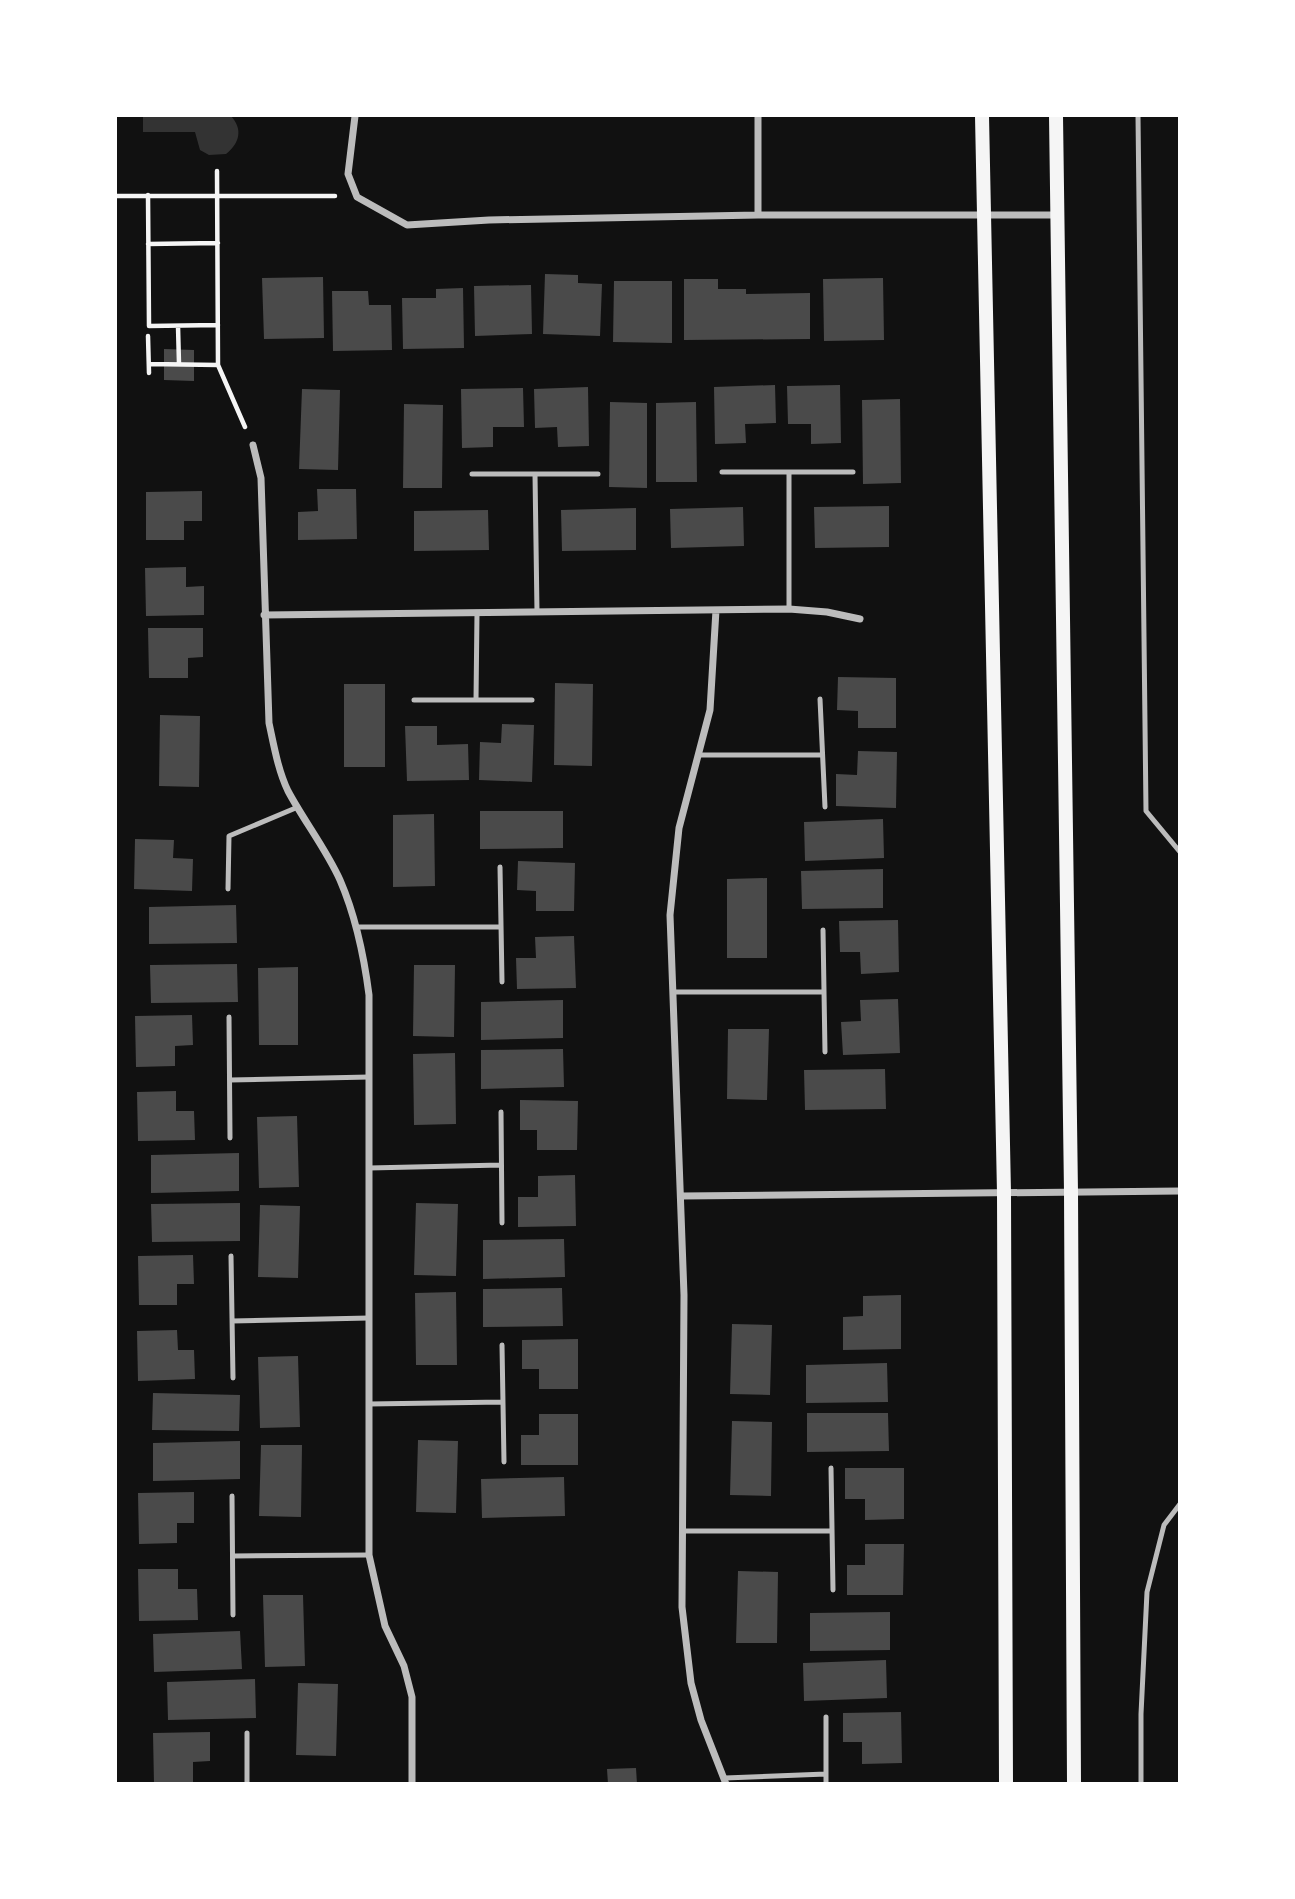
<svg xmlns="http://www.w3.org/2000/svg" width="1295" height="1899" font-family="Lato,sans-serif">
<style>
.water{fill:#333}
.building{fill:#4a4a4a}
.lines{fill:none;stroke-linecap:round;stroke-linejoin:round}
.path{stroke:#f5f5f5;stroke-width:4.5}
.service{stroke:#bcbcbc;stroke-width:5}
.minor{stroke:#bcbcbc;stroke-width:7}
.secondary{stroke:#f5f5f5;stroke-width:14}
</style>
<rect width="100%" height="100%" fill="#111"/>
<path class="water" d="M 143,116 L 231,116 C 243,129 240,143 226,154 L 209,155 L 200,150 L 195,132 L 143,132 Z"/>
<path class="building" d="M 545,274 L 578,275 L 578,283 L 602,284 L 600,336 L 543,334 Z
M 323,277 L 324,338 L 264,339 L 262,278 Z
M 883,278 L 884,340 L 824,341 L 823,279 Z
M 684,279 L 718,279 L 718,289 L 746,289 L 746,294 L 810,293 L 810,339 L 684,340 Z
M 614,281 L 672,281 L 672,343 L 613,342 Z
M 531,285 L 532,334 L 475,336 L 474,286 Z
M 463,288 L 464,348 L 403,349 L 402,298 L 436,298 L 436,289 Z
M 332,291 L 368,291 L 369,305 L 391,305 L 392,350 L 333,351 Z
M 164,349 L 194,350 L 194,381 L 164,380 Z
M 775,385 L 776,423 L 745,424 L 746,443 L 715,444 L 714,387 Z
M 840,385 L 841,443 L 811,444 L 811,424 L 788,424 L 787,386 Z
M 588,387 L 589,446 L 558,447 L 557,427 L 535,428 L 534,389 Z
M 523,388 L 524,427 L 493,427 L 493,447 L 462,448 L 461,389 Z
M 302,389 L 340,390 L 338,470 L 299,469 Z
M 900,399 L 901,483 L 863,484 L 862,400 Z
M 610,402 L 647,403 L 647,488 L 609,487 Z
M 696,402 L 697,482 L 656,482 L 656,403 Z
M 404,404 L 443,405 L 442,488 L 403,488 Z
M 317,489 L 356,489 L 357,539 L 298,540 L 298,512 L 318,511 Z
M 202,491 L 202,521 L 184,521 L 184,540 L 146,540 L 146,492 Z
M 889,506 L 889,547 L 815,548 L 814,507 Z
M 743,507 L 744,546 L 671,548 L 670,509 Z
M 636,508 L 636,550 L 562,551 L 561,510 Z
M 488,510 L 489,550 L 414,551 L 414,511 Z
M 186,567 L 186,587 L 204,586 L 204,615 L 146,616 L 145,568 Z
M 148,628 L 203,628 L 203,657 L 188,658 L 188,678 L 149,678 Z
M 838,677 L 896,678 L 896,728 L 858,728 L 858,711 L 837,710 Z
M 555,683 L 593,684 L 592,766 L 554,765 Z
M 344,684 L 385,684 L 385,767 L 344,767 Z
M 160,715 L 200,716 L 199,787 L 159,786 Z
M 502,724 L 534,725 L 532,782 L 479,780 L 480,742 L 501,743 Z
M 405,726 L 437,726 L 437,745 L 468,744 L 469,780 L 407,781 Z
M 858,751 L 897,752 L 896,808 L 836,806 L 836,774 L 857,775 Z
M 480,811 L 563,811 L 563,848 L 480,849 Z
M 434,814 L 435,886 L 393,887 L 393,815 Z
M 883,819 L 884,858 L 805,861 L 804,822 Z
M 135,839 L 174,840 L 173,858 L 193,859 L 192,891 L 134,889 Z
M 518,861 L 575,863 L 574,911 L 536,911 L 536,891 L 517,890 Z
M 883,869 L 883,908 L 802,909 L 801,871 Z
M 767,878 L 767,958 L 727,958 L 727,879 Z
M 236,905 L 237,943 L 149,944 L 149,907 Z
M 898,920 L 899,972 L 861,974 L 860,952 L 840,952 L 839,921 Z
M 574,936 L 576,988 L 517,989 L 516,958 L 536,958 L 535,937 Z
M 237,964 L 238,1002 L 151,1003 L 150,965 Z
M 414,965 L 455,965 L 454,1037 L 413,1036 Z
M 298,967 L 298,1045 L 259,1045 L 258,968 Z
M 898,999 L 900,1053 L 843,1055 L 841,1022 L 861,1021 L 860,1000 Z
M 563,1000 L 563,1038 L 481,1040 L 481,1002 Z
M 192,1015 L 193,1045 L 175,1046 L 175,1066 L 136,1067 L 135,1016 Z
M 728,1029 L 769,1029 L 767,1100 L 727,1099 Z
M 563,1049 L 564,1087 L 481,1089 L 481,1050 Z
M 455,1053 L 456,1124 L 414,1125 L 413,1054 Z
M 885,1069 L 886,1109 L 805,1110 L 804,1070 Z
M 176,1091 L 176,1111 L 194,1111 L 195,1140 L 138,1141 L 137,1092 Z
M 520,1100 L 578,1101 L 577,1150 L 537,1150 L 537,1130 L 520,1130 Z
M 297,1116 L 299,1187 L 259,1188 L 257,1117 Z
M 239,1153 L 239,1191 L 151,1193 L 151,1155 Z
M 575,1175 L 576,1226 L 518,1227 L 518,1197 L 538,1197 L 538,1176 Z
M 240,1203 L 240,1241 L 152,1242 L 151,1204 Z
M 416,1203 L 458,1204 L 456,1276 L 414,1275 Z
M 260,1205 L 300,1206 L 298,1278 L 258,1277 Z
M 564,1239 L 565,1277 L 483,1279 L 483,1240 Z
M 193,1255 L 194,1284 L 177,1284 L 177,1305 L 139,1305 L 138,1256 Z
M 562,1288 L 563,1326 L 483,1327 L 483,1289 Z
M 456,1292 L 457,1365 L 416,1365 L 415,1293 Z
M 901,1295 L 901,1349 L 843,1350 L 843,1317 L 863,1316 L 863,1296 Z
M 732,1324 L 772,1325 L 770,1395 L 730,1394 Z
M 177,1330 L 178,1350 L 194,1350 L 195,1379 L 138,1381 L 137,1331 Z
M 578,1339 L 578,1389 L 539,1389 L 539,1369 L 522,1369 L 522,1340 Z
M 298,1356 L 300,1427 L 260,1428 L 258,1357 Z
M 887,1363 L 888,1402 L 806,1403 L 806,1365 Z
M 153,1393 L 240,1395 L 239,1431 L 152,1430 Z
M 807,1413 L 888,1413 L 889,1451 L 807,1452 Z
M 539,1414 L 578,1414 L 578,1465 L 521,1465 L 521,1435 L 539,1435 Z
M 732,1421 L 772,1422 L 771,1496 L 730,1495 Z
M 418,1440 L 458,1441 L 456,1513 L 416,1512 Z
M 240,1441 L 240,1479 L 153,1481 L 153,1443 Z
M 261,1445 L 302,1445 L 301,1517 L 259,1516 Z
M 845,1468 L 904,1468 L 904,1519 L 865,1520 L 865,1499 L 845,1499 Z
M 564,1477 L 565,1516 L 482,1518 L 481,1479 Z
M 194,1492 L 194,1523 L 177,1523 L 177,1543 L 139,1544 L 138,1493 Z
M 865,1544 L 904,1544 L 903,1595 L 847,1595 L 847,1565 L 865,1565 Z
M 138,1569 L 178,1569 L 178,1589 L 197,1589 L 198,1620 L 139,1621 Z
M 738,1571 L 778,1572 L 777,1643 L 736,1643 Z
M 263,1595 L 303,1595 L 305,1666 L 265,1667 Z
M 890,1612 L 890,1650 L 810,1651 L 810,1613 Z
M 240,1631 L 242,1669 L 154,1672 L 153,1634 Z
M 886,1660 L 887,1698 L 804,1701 L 803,1663 Z
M 255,1679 L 256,1718 L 168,1720 L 167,1682 Z
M 298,1683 L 338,1684 L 336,1756 L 296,1755 Z
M 901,1712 L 902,1763 L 862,1764 L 862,1742 L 843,1742 L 843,1713 Z
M 210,1732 L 210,1761 L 193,1762 L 193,1784 L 154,1784 L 153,1733 Z
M 636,1768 L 637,1784 L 608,1784 L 607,1769 Z"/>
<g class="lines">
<path class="path" d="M 217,171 L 218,365 L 245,427
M 148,195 L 149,326 L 218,325
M 116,196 L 335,196
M 148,244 L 218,243
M 178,326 L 179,364
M 148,336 L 149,373
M 149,364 L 218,365"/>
<path class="service" d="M 1138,116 L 1146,811 L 1180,852
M 722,472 L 853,472
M 789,472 L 789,609
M 472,474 L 598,474
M 535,474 L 537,612
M 820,699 L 825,807
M 414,700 L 532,700
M 476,700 L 477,613
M 700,755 L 822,755
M 500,867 L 502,982
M 228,889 L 229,836 L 298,807
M 356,927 L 501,927
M 823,930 L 825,1052
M 675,992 L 824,992
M 229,1017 L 230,1138
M 230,1080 L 369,1077
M 501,1112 L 502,1223
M 369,1168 L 501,1165
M 231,1256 L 233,1378
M 232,1321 L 369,1318
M 502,1345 L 504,1462
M 369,1404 L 503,1402
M 831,1468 L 833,1590
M 232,1496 L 233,1615
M 682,1531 L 832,1531
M 233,1556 L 369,1555
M 826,1717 L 826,1784
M 247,1733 L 247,1784
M 725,1778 L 826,1774
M 1141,1784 L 1141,1714 L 1147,1592 L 1164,1525 L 1180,1504"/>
<path class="minor" d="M 355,116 L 348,174 L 357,197 L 407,225 L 489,220 L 758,215 L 1057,215
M 758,116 L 758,215
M 253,445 L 261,478 L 269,723 C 274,746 278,770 288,791 C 304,821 326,849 340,880 C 356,917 364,956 369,995 L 369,1555 L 385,1626 L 404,1666 L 412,1697 L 412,1784
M 716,610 L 710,710 L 679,828 L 670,915 L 684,1295 L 682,1607 L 691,1683 L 701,1720 L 726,1784
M 264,615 L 789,609 L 827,612 L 860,619
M 681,1196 L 1180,1191"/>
<path class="secondary" d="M 982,116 L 1004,1193 L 1006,1784
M 1056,116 L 1071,1192 L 1074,1784"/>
</g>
<rect width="1295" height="1899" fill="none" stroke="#ffffff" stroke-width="234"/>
</svg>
